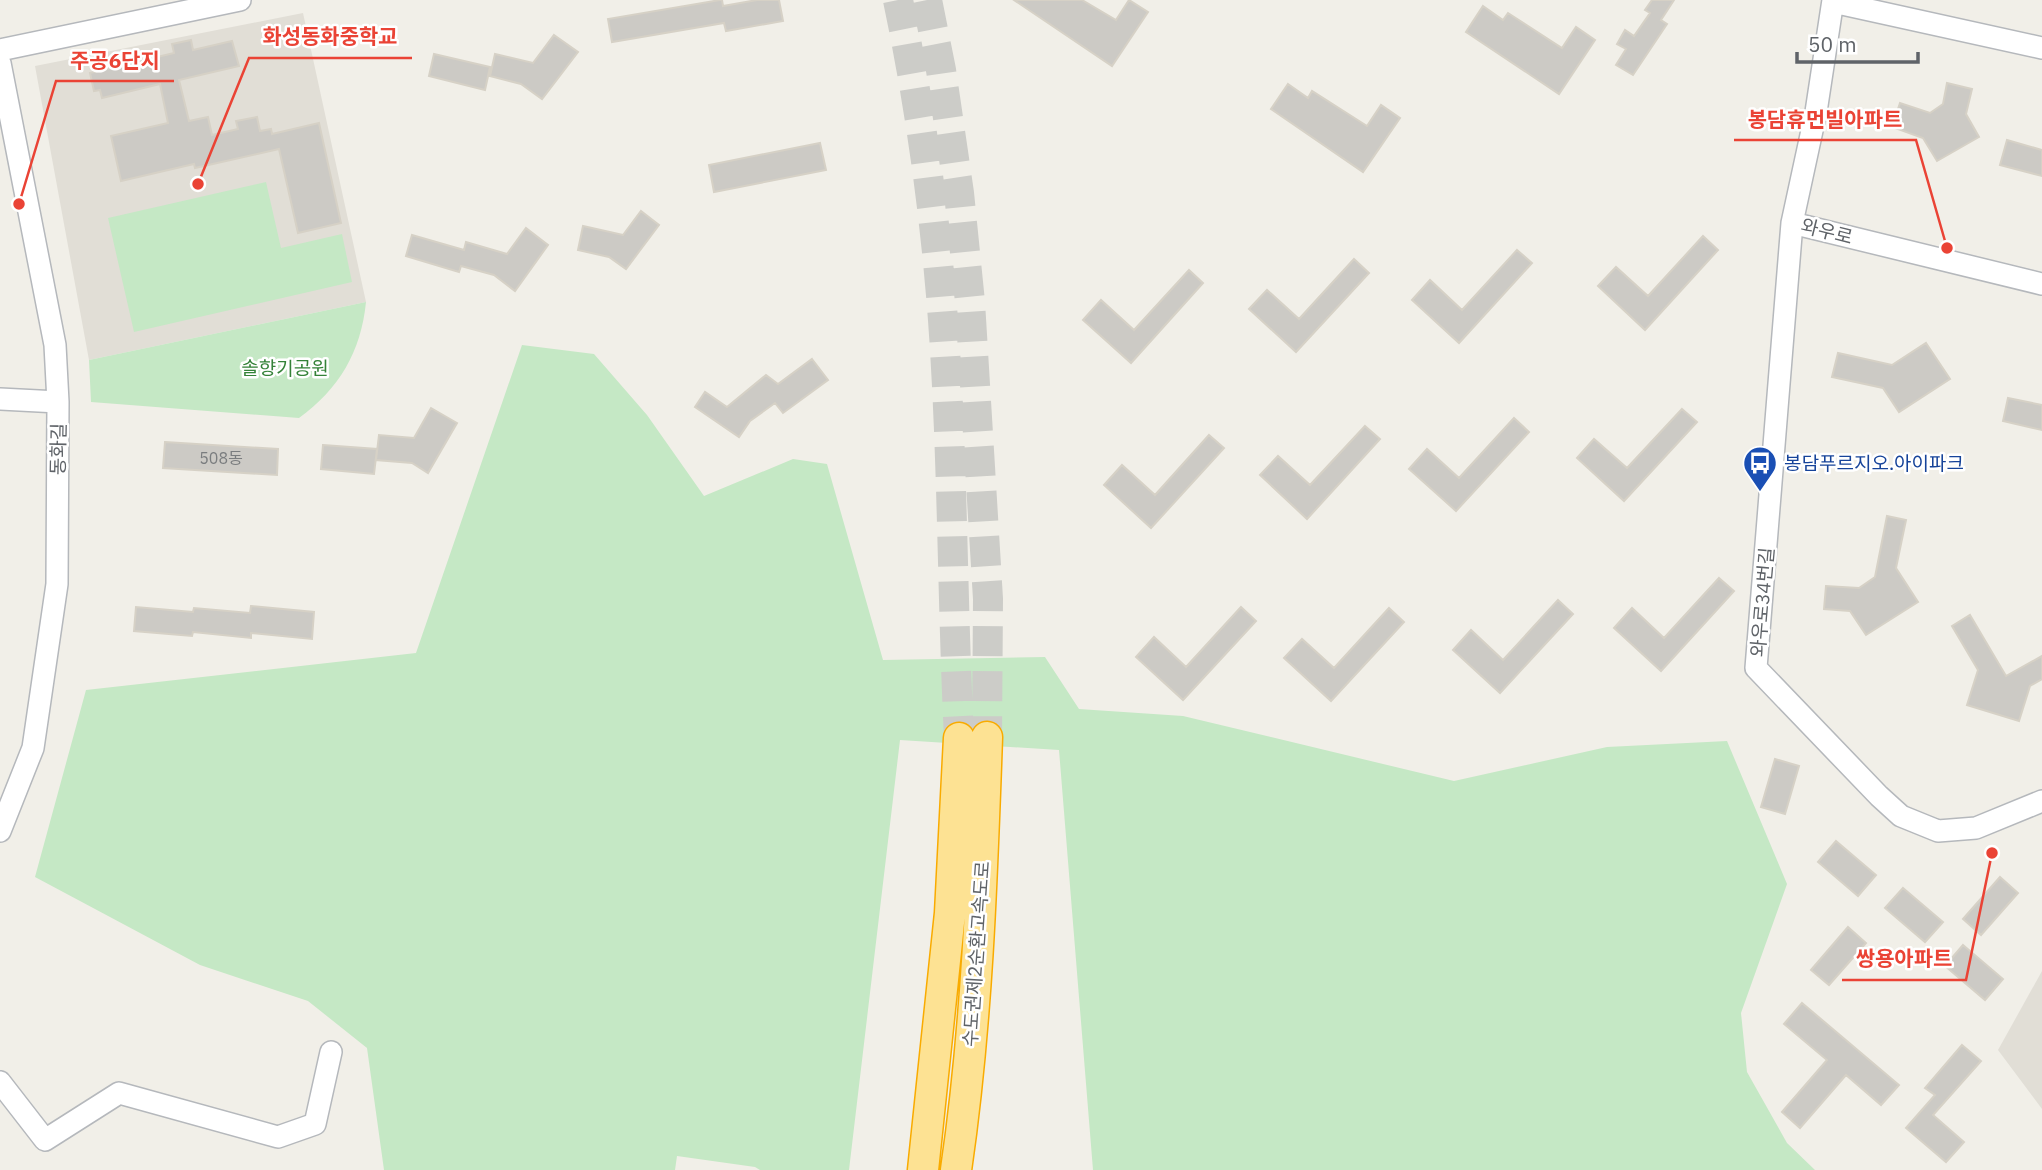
<svg xmlns="http://www.w3.org/2000/svg" width="2042" height="1170" font-family="'IBM Plex Sans','Noto Sans KR',sans-serif">
<style>
.education{fill:#e1ded6}
.green{fill:#c5e8c5}
.building{fill:#cccac5;stroke:#d6d1c6;stroke-width:2}
.lines{fill:none;stroke-linecap:round;stroke-linejoin:round}
.highway-tunnel{stroke:#ccccc8;stroke-width:30;stroke-dasharray:30 15;stroke-linecap:butt}
.minor-casing{stroke:#b5b8bc;stroke-width:24}
.highway-casing{stroke:#f9ab00;stroke-width:33}
.minor{stroke:#fff;stroke-width:21}
.highway{stroke:#fde293;stroke-width:30}
.labels{text-anchor:middle;dominant-baseline:central;stroke-width:5;stroke-linejoin:round;paint-order:stroke}
.number-label{font-size:16px;fill:#7a7d7f}
.street-label{font-size:19px;fill:#5f6368;stroke:#fff}
.park-label{font-size:19px;fill:#348238;stroke:#fff}
.transit-label{font-size:19px;fill:#164399;stroke:#fff;text-anchor:start}
.leader{fill:none;stroke:#ea4335;stroke-width:2.5}
.callout-dot{fill:#ea4335;stroke:#fff;stroke-width:2.5}
.callout-label{font-size:21px;text-anchor:middle;font-weight:bold;fill:#ea4335;stroke:#fff;stroke-width:5;stroke-linejoin:round;paint-order:stroke}
</style>
<rect width="100%" height="100%" fill="#f1efe8"/>
<path class="education" d="M 303,13 L 366,302 L 89,360 L 35,66 Z
M 2042,971 L 2042,1109 L 1998,1050 Z"/>
<path class="green" d="M 266,182 L 281,248 L 342,234 L 352,282 L 134,332 L 108,218 Z
M 366,302 C 361,352 339,389 299,418 L 91,402 L 89,360 Z
M 522,345 L 594,354 L 647,415 L 704,496 L 793,459 L 827,464 L 883,660 L 1045,657 L 1079,709 L 1183,716 L 1454,781 L 1607,747 L 1727,741 L 1787,884 L 1741,1013 L 1747,1072 L 1787,1143 L 1815,1170 L 1093,1170 L 1059,750 L 900,740 L 849,1170 L 760,1170 L 755,1167 L 677,1156 L 675,1170 L 384,1170 L 367,1048 L 308,1001 L 200,965 L 35,877 L 86,690 L 416,653 Z"/>
<path class="building" d="M 720,0 L 722,0 L 723,6 L 757,0 L 779,0 L 783,21 L 726,31 L 724,23 L 612,42 L 608,19 Z
M 1014,0 L 1082,0 L 1116,20 L 1129,0 L 1148,12 L 1112,66 Z
M 1652,0 L 1674,0 L 1661,20 L 1667,24 L 1633,75 L 1616,65 L 1626,49 L 1617,44 L 1625,30 L 1634,36 L 1650,13 L 1645,10 Z
M 1483,6 L 1503,20 L 1508,13 L 1562,48 L 1576,27 L 1595,40 L 1559,94 L 1466,32 Z
M 554,35 L 578,52 L 542,99 L 521,84 L 490,76 L 495,54 L 533,63 Z
M 191,40 L 193,50 L 232,41 L 239,66 L 179,80 L 189,121 L 208,117 L 212,135 L 238,129 L 236,121 L 257,117 L 260,131 L 271,129 L 272,134 L 319,123 L 341,223 L 298,233 L 279,149 L 195,168 L 194,164 L 121,181 L 111,136 L 168,123 L 160,84 L 102,98 L 100,90 L 94,91 L 90,73 L 174,53 L 172,44 Z
M 434,54 L 490,67 L 485,90 L 429,76 Z
M 1947,83 L 1972,89 L 1966,114 L 1979,137 L 1937,161 L 1923,138 L 1892,127 L 1900,103 L 1930,113 L 1943,104 Z
M 1288,84 L 1308,98 L 1312,91 L 1367,126 L 1381,105 L 1400,118 L 1363,172 L 1271,109 Z
M 2007,140 L 2042,150 L 2042,176 L 2000,165 Z
M 820,143 L 826,170 L 714,192 L 709,165 Z
M 641,211 L 659,225 L 626,269 L 609,257 L 578,250 L 583,226 L 623,235 Z
M 526,228 L 548,245 L 515,291 L 494,275 L 461,266 L 459,272 L 406,256 L 412,235 L 464,250 L 466,242 L 507,254 Z
M 1703,236 L 1718,250 L 1645,330 L 1598,286 L 1616,267 L 1648,296 Z
M 1517,250 L 1532,263 L 1459,343 L 1412,300 L 1430,280 L 1462,310 Z
M 1354,259 L 1369,273 L 1296,352 L 1249,309 L 1267,290 L 1299,319 Z
M 1189,270 L 1203,283 L 1131,363 L 1083,320 L 1101,300 L 1134,330 Z
M 1926,343 L 1950,379 L 1899,412 L 1883,388 L 1832,377 L 1838,353 L 1892,365 Z
M 812,359 L 828,380 L 783,413 L 775,403 L 750,421 L 739,437 L 695,407 L 705,392 L 727,407 L 766,375 L 778,384 Z
M 2008,398 L 2042,405 L 2042,430 L 2003,421 Z
M 431,408 L 457,423 L 428,473 L 412,463 L 376,460 L 379,435 L 414,438 Z
M 1682,409 L 1697,422 L 1624,501 L 1577,458 L 1594,439 L 1627,468 Z
M 1514,418 L 1529,432 L 1456,511 L 1409,469 L 1427,449 L 1459,478 Z
M 1365,426 L 1380,439 L 1307,519 L 1260,475 L 1278,456 L 1310,485 Z
M 1209,435 L 1224,448 L 1151,528 L 1104,485 L 1122,465 L 1155,495 Z
M 165,442 L 278,449 L 277,475 L 163,468 Z
M 323,445 L 377,449 L 374,474 L 321,469 Z
M 1887,516 L 1906,520 L 1896,568 L 1918,602 L 1866,635 L 1850,611 L 1824,609 L 1826,586 L 1859,588 L 1875,577 Z
M 1719,578 L 1734,591 L 1661,671 L 1614,628 L 1632,608 L 1664,638 Z
M 1558,600 L 1573,614 L 1500,693 L 1453,650 L 1471,630 L 1503,660 Z
M 251,606 L 314,612 L 312,639 L 251,633 L 251,638 L 193,632 L 192,636 L 134,631 L 136,607 L 193,612 L 194,608 L 250,613 Z
M 1241,607 L 1256,621 L 1183,700 L 1136,657 L 1154,637 L 1186,667 Z
M 1389,608 L 1404,622 L 1331,701 L 1284,658 L 1302,639 L 1334,668 Z
M 1970,615 L 2006,676 L 2042,656 L 2042,679 L 2030,686 L 2019,721 L 1967,705 L 1978,670 L 1952,626 Z
M 1775,759 L 1799,766 L 1785,814 L 1761,807 Z
M 1836,841 L 1876,875 L 1858,896 L 1818,862 Z
M 2000,877 L 2018,893 L 1981,935 L 1963,919 Z
M 1903,888 L 1943,922 L 1925,942 L 1885,908 Z
M 1848,927 L 1866,943 L 1829,985 L 1811,970 Z
M 1963,945 L 2003,979 L 1985,1000 L 1945,966 Z
M 1802,1003 L 1899,1085 L 1881,1105 L 1846,1075 L 1800,1128 L 1782,1112 L 1827,1060 L 1784,1024 Z
M 1962,1045 L 1981,1061 L 1933,1115 L 1964,1142 L 1946,1162 L 1906,1128 L 1935,1095 L 1925,1088 Z"/>
<g class="lines">
<path class="highway-tunnel" d="M 898,0 C 920,105 935,213 943,320 C 953,459 952,598 959,738
M 927,0 L 941,70 L 959,193 L 970,302 L 988,599 L 987,737"/>
<g class="minor-casing">
<path id="minor" d="M 1833,0 L 1816,112 L 1792,223 L 2042,284
M 1833,2 L 2042,48
M 0,50 L 240,0
M 0,63 L 55,345 L 58,402 L 57,584 L 33,748 L 0,831
M 1792,223 L 1756,668 L 1879,796 L 1901,816 L 1938,831 L 1976,828 L 2042,801
M 0,399 L 58,402
M 0,1082 L 45,1140 L 119,1093 L 278,1137 L 315,1124 L 331,1052"/>
</g>
<g class="highway-casing">
<path id="highway" d="M 923,1170 L 950,913 L 959,738
M 956,1170 C 977,1027 982,882 987,737"/>
</g>
<use href="#minor" class="minor"/>
<use href="#highway" class="highway"/>
</g>
<defs>
<g id="bus-pin" transform="scale(1.75)"><path d="M0 17L-7.5 6A9.5 9.5 0 1 1 7.5 6Z" fill="#1a4fb4" stroke="#fff"/><path d="M-5-6H5V4H4V6H2V4H-2V6H-4V4H-5ZM-3.5-4V0h7V-4ZM-3.5 1.2v1.5H-2V1.2ZM2 1.2v1.5H3.5V1.2Z" fill="#fff"/></g>
</defs>
<g fill-rule="evenodd">
<use href="#bus-pin" x="1760" y="463"/>
</g>
<g class="labels">
<g class="number-label">
<text x="221" y="458">508동</text>
</g>
<g class="street-label">
<text transform="translate(1827 231) rotate(14)">와우로</text>
<text transform="translate(58 449) rotate(-89)">동화길</text>
<text transform="translate(1762 602) rotate(-85)">와우로34번길</text>
<text transform="translate(976 954) rotate(-86)">수도권제2순환고속도로</text>
</g>
<g class="park-label">
<text x="285" y="368">솔향기공원</text>
</g>
<g class="transit-label">
<text x="1784" y="463">봉담푸르지오.아이파크</text>
</g>
</g>
<path class="leader" d="M198 184L249 58H412M19 204L56 81H174M1947 248L1916 140H1734M1992 853L1966 980H1842"/>
<g class="callout-dot">
<circle cx="198" cy="184" r="7"/>
<circle cx="19" cy="204" r="7"/>
<circle cx="1947" cy="248" r="7"/>
<circle cx="1992" cy="853" r="7"/>
</g>
<g class="callout-label">
<text x="330" y="44">화성동화중학교</text>
<text x="115" y="68">주공6단지</text>
<text x="1825" y="127">봉담휴먼빌아파트</text>
<text x="1904" y="966">쌍용아파트</text>
</g>
<path d="M1797 52v10h121v-10" fill="none" stroke="#5f6368" stroke-width="3.5"/>
<text x="1808" y="52" font-size="21" fill="#5f6368" stroke="#ffffff" stroke-width="5" paint-order="stroke">50 m</text>
</svg>
